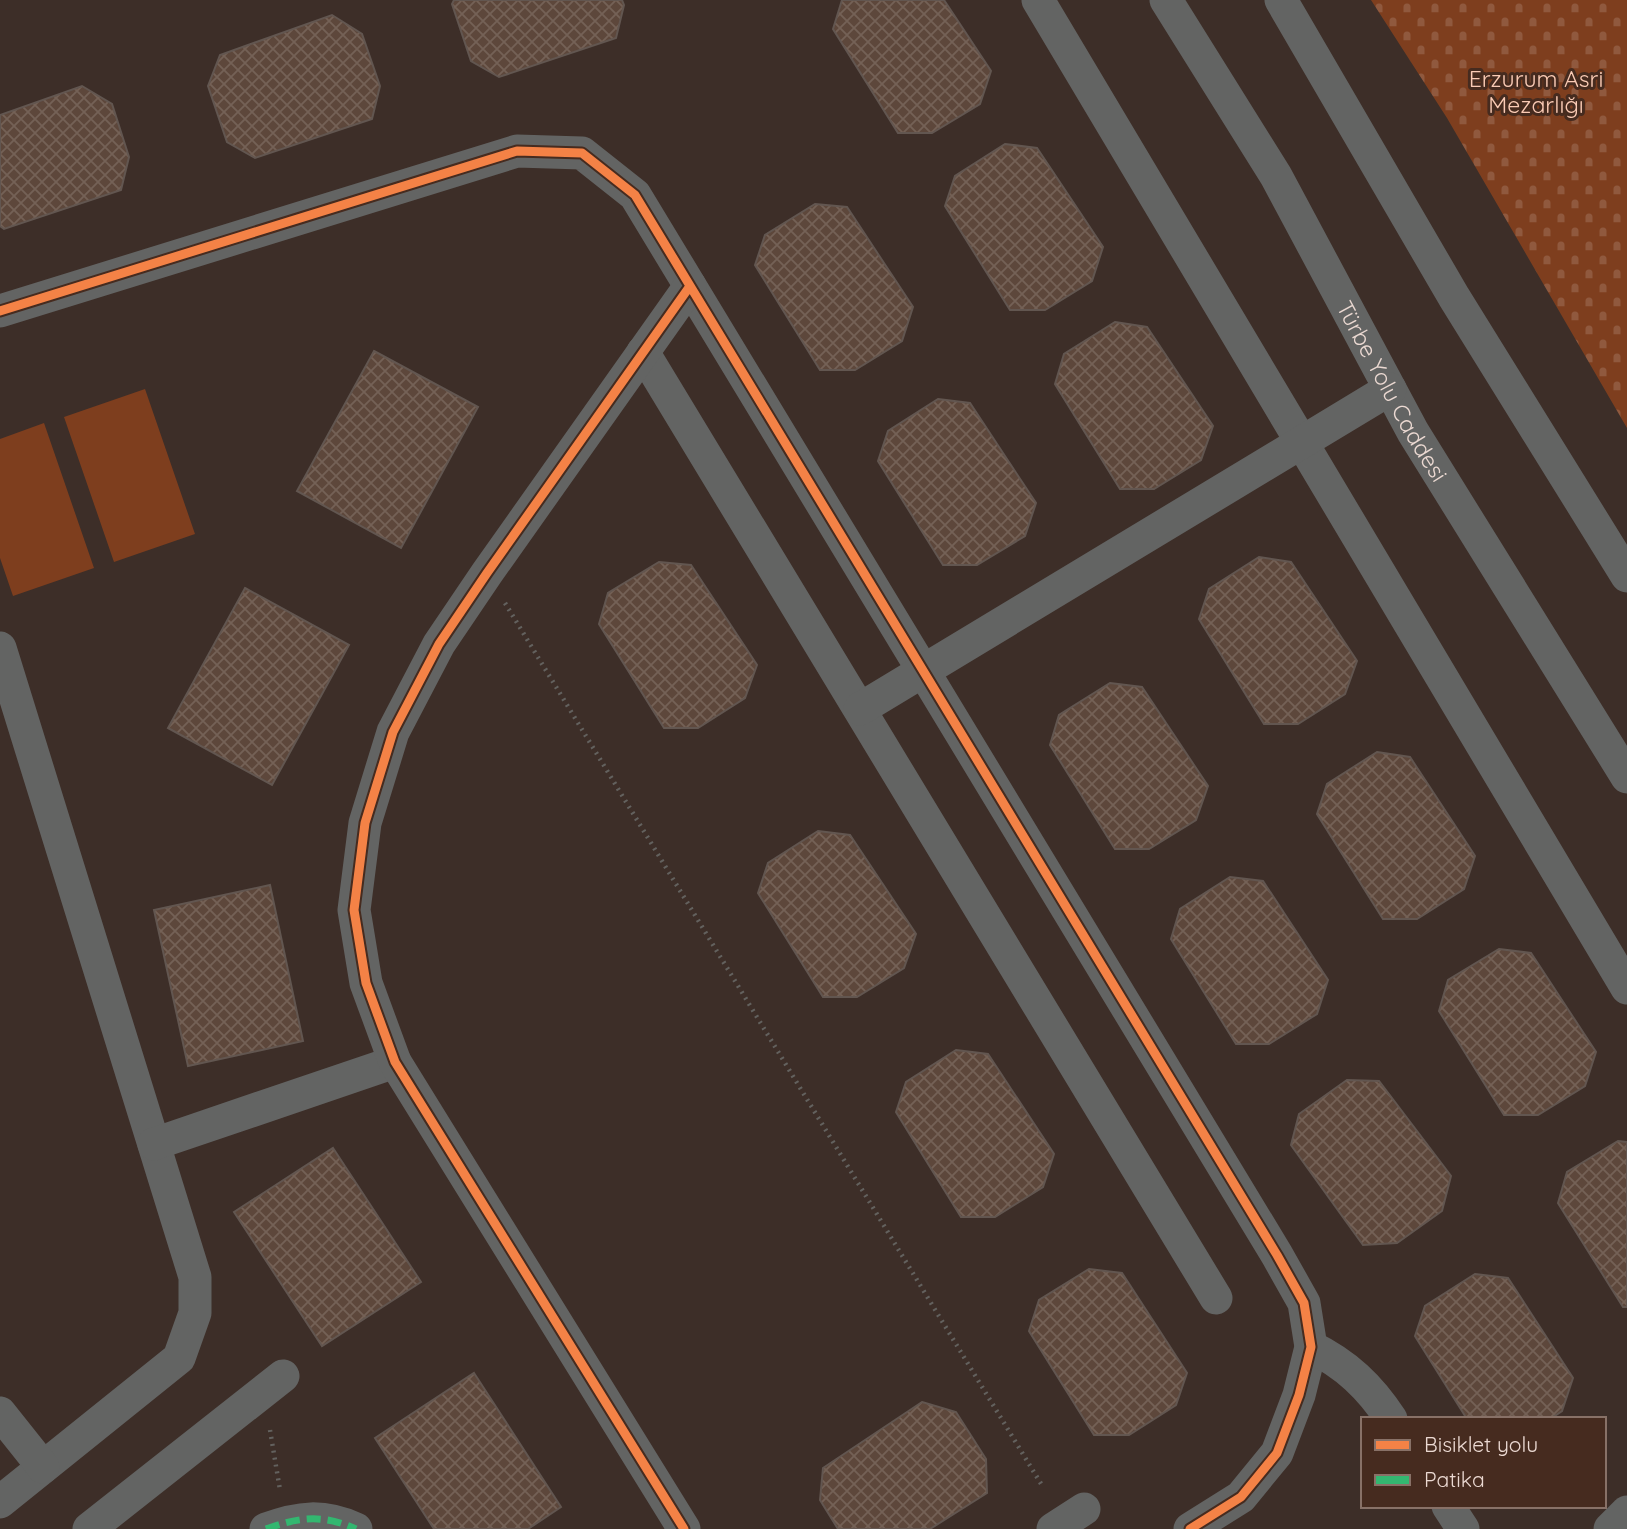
<svg xmlns="http://www.w3.org/2000/svg" width="1627" height="1529" font-family="Quicksand,sans-serif">
<style>
.cemetery{fill:url(#cemetery-stones)}
.pitch{fill:#7e3e1e}
.building{fill:url(#building-cross-hatch);stroke:#625650;stroke-width:2}
.lines{fill:none;stroke-linecap:round;stroke-linejoin:round}
.path{stroke:#63615e;stroke-width:4.5;stroke-dasharray:2 5;stroke-linecap:butt}
.minor{stroke:#636463;stroke-width:33}
.quiet{stroke:#33b770;stroke-width:7;stroke-dasharray:14 7;stroke-linecap:butt}
.cycleway-casing{stroke:#462b1f;stroke-width:13}
.cycleway{stroke:#f48246;stroke-width:9}
.labels{text-anchor:middle;dominant-baseline:central;stroke-width:6;stroke-linejoin:round;paint-order:stroke}
.park-label{font-size:23px;fill:#fbcbb5;stroke:#462b1f}
.street-label{font-size:23px;fill:#ebd9d2;stroke:#462b1f}
</style>
<defs>
<pattern id="cemetery-stones" width="16" height="16" patternUnits="userSpaceOnUse" patternTransform="scale(1.75)"><rect width="16" height="16" fill="#7e3e1e"/><path d="M2 7V4a2 2 0 0 1 4 0v3zM10 15v-3a2 2 0 0 1 4 0v3z" fill="#90593e"/></pattern>
<pattern id="building-cross-hatch" width="8" height="8" patternUnits="userSpaceOnUse" patternTransform="scale(1.75)"><rect width="8" height="8" fill="#5d473b"/><path d="M0 0l8 8M0 8l8-8" fill="none" stroke="#746156"/></pattern>
</defs>
<rect width="100%" height="100%" fill="#3d2e28"/>
<path class="cemetery" d="M 1371,0 L 1627,0 L 1627,428 L 1447,118 Z"/>
<path class="pitch" d="M 145,389 L 195,534 L 114,562 L 64,417 Z
M 44,423 L 94,568 L 13,596 L 0,558 L 0,439 Z"/>
<path class="building" d="M 454,0 L 622,0 L 624,5 L 616,38 L 499,77 L 471,61 L 452,4 Z
M 842,0 L 944,0 L 991,71 L 980,104 L 932,133 L 898,133 L 833,29 Z
M 332,15 L 362,34 L 380,86 L 372,119 L 255,158 L 227,142 L 208,86 L 220,55 Z
M 82,86 L 112,104 L 129,157 L 121,190 L 4,229 L 0,226 L 0,115 Z
M 1005,144 L 1037,148 L 1103,247 L 1092,281 L 1045,310 L 1010,310 L 945,206 L 955,176 Z
M 815,204 L 847,207 L 913,307 L 902,341 L 855,370 L 820,370 L 755,265 L 765,235 Z
M 1115,322 L 1147,327 L 1213,426 L 1201,460 L 1154,489 L 1120,489 L 1055,384 L 1064,354 Z
M 374,351 L 478,407 L 401,548 L 297,491 Z
M 938,399 L 970,403 L 1036,503 L 1025,536 L 977,565 L 943,565 L 878,461 L 888,431 Z
M 1259,557 L 1291,562 L 1357,661 L 1345,694 L 1298,724 L 1264,724 L 1199,619 L 1209,589 Z
M 659,562 L 691,565 L 757,665 L 745,698 L 698,728 L 664,728 L 599,624 L 608,593 Z
M 245,588 L 349,645 L 272,785 L 168,728 Z
M 1110,683 L 1142,687 L 1208,786 L 1196,820 L 1149,849 L 1115,849 L 1050,745 L 1059,715 Z
M 1377,752 L 1410,757 L 1475,856 L 1464,889 L 1417,919 L 1383,919 L 1317,814 L 1327,784 Z
M 818,831 L 850,835 L 916,934 L 904,968 L 857,997 L 823,997 L 758,893 L 768,863 Z
M 1230,877 L 1263,881 L 1328,980 L 1317,1014 L 1269,1044 L 1236,1044 L 1171,939 L 1180,909 Z
M 270,885 L 303,1041 L 188,1066 L 154,910 Z
M 1499,949 L 1531,953 L 1596,1052 L 1585,1086 L 1538,1115 L 1504,1115 L 1439,1011 L 1448,980 Z
M 956,1050 L 988,1054 L 1054,1154 L 1043,1187 L 995,1217 L 961,1217 L 896,1112 L 906,1082 Z
M 1347,1080 L 1379,1081 L 1451,1176 L 1442,1211 L 1397,1243 L 1363,1245 L 1291,1145 L 1299,1114 Z
M 1618,1141 L 1627,1142 L 1627,1307 L 1623,1307 L 1558,1203 L 1567,1172 Z
M 333,1148 L 421,1282 L 322,1346 L 234,1212 Z
M 1089,1269 L 1122,1273 L 1187,1373 L 1176,1405 L 1129,1435 L 1094,1435 L 1029,1331 L 1039,1300 Z
M 1475,1274 L 1508,1278 L 1573,1378 L 1562,1411 L 1550,1419 L 1467,1419 L 1415,1336 L 1425,1306 Z
M 474,1373 L 561,1507 L 528,1529 L 434,1529 L 375,1438 Z
M 922,1402 L 956,1412 L 986,1459 L 987,1493 L 930,1529 L 838,1529 L 820,1500 L 823,1468 Z"/>
<g class="lines">
<path class="path" d="M 505,603 L 1043,1487
M 270,1430 L 280,1490"/>
<g class="minor">
<path d="M 1038,0 L 1627,988"/>
<path id="s1" d="M 1166,0 L 1276,176 L 1413,432 L 1627,777"/>
<path d="M 1281,0 L 1454,297 L 1627,576"/>
<path d="M 0,311 L 517,151 L 582,153 L 635,195 L 1277,1255 L 1304,1303 L 1311,1347 L 1299,1395 L 1277,1453 L 1241,1497 L 1190,1529"/>
<path d="M 643,352 L 1216,1298"/>
<path d="M 0,648 L 195,1277 L 195,1313 L 179,1358 L 0,1502"/>
<path d="M 860,709 L 1390,389"/>
<path d="M 154,1144 L 395,1062"/>
<path d="M 1311,1347 C 1346,1364 1370,1387 1391,1419"/>
<path d="M 0,1413 L 43,1467"/>
<path d="M 1448,1506 L 1463,1529"/>
<path d="M 89,1529 L 283,1376"/>
<path d="M 266,1529 C 299,1517 323,1514 356,1529"/>
<path d="M 684,1529 L 395,1062 L 366,983 L 354,910 L 365,823 L 393,732 L 439,644 L 487,573 L 690,286"/>
<path d="M 1053,1529 L 1084,1509"/>
<path d="M 1610,1529 L 1627,1512"/>
</g>
<path class="quiet" d="M 266,1529 C 299,1517 323,1514 356,1529"/>
<g class="cycleway-casing">
<path id="cycleway" d="M 0,311 L 517,151 L 582,153 L 635,195 L 1277,1255 L 1304,1303 L 1311,1347 L 1299,1395 L 1277,1453 L 1241,1497 L 1190,1529
M 684,1529 L 395,1062 L 366,983 L 354,910 L 365,823 L 393,732 L 439,644 L 487,573 L 690,286"/>
</g>
<use href="#cycleway" class="cycleway"/>
</g>
<g class="labels">
<g class="park-label">
<text x="1536" y="78">Erzurum Asri<tspan x="1536" dy="26">Mezarlığı</tspan></text>
</g>
<g class="street-label">
<text stroke="none"><textPath href="#s1" startOffset="452">Türbe Yolu Caddesi</textPath></text>
</g>
</g>
<rect x="1361" y="1417" width="245" height="91" fill="#462b1f" stroke="#887167" stroke-width="2"/>
<rect x="1375" y="1440" width="35" height="10" fill="#f48246" stroke="#887167" stroke-width="2"/>
<text x="1424" y="1452" font-size="21" fill="#ebd9d2">Bisiklet yolu</text>
<rect x="1375" y="1475" width="35" height="10" fill="#33b770" stroke="#887167" stroke-width="2"/>
<text x="1424" y="1487" font-size="21" fill="#ebd9d2">Patika</text>
</svg>
